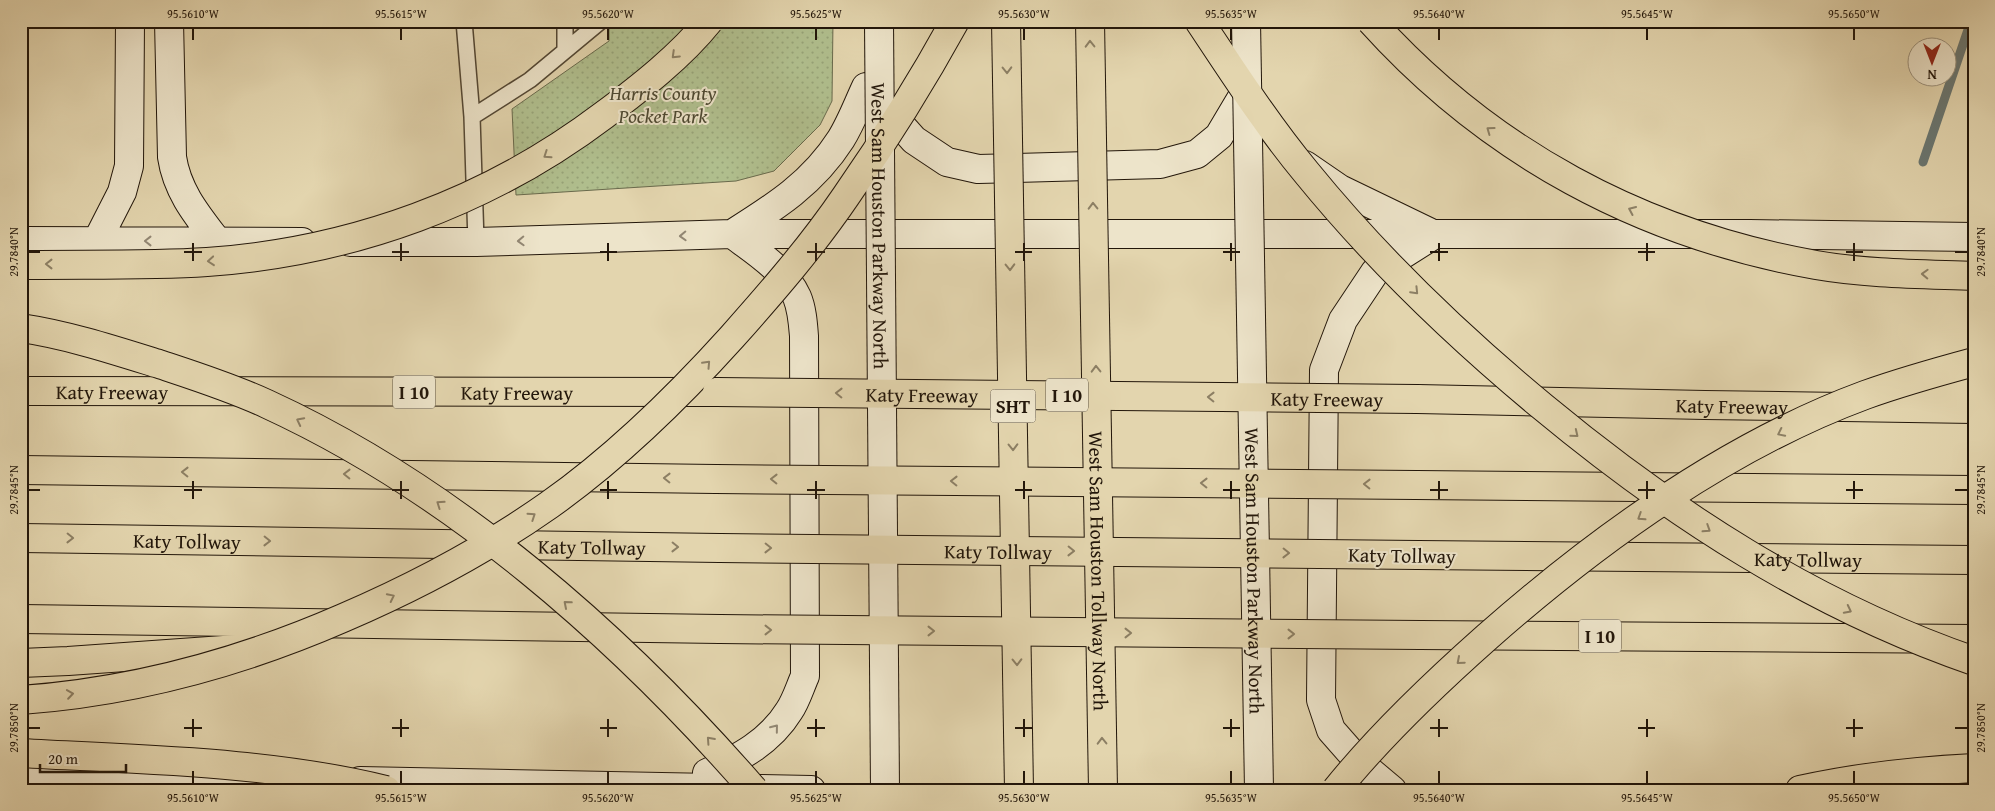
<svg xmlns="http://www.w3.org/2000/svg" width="1995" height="811" font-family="'Gentium Book Plus',serif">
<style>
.park{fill:url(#park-dots);stroke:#696a4c}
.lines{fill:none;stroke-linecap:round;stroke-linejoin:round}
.stream{stroke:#697671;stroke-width:9}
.lane-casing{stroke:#524633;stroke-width:18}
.secondary-casing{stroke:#22160a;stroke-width:30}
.highway-casing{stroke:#22160a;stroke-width:30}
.lane{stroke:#ede4ca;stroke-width:15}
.secondary{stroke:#ede4ca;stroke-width:28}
.highway{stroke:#e3d5ae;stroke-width:28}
.secondary-bridge-casing{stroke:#22160a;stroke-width:30;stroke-linecap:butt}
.highway-bridge-casing{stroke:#22160a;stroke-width:30;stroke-linecap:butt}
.secondary-bridge{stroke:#ede4ca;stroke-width:28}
.highway-bridge{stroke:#e3d5ae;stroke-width:28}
.oneway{stroke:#8c7f64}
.oneway2{stroke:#928774}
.ticks{fill:none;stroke:#22160a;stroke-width:2}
.labels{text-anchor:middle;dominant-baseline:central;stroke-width:4;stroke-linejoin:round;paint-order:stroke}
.shield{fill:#ede4ca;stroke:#5f5444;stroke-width:1}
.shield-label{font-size:19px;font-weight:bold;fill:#22160a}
.park-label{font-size:20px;font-style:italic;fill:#4d4831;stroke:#ede4ca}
.street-label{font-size:20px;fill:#22160a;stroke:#ede4ca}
.neatline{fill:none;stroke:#22160a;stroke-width:2}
.ticks-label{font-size:12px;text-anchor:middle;fill:#22160a}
</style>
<defs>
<pattern id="park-dots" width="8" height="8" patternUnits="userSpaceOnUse" patternTransform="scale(1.25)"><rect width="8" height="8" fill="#b0be8d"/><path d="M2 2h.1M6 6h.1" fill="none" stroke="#97a378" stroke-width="1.8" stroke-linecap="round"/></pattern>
</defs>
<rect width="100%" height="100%" fill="#e3d5ae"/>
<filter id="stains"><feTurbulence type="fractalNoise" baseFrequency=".004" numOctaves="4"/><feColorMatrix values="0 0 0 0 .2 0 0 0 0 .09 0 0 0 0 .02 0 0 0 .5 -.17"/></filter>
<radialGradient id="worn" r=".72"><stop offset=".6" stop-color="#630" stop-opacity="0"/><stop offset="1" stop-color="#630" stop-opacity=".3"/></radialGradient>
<path class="park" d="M 609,21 L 833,21 L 832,101 L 820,125 L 774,171 L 736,181 L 516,195 L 512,109 L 609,41 Z"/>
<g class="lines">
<path class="stream" d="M 1923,162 L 1971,21"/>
<g class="lane-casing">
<path id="lane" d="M 464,21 L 472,117 L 476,242
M 565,21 L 565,51
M 472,117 L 530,80 L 601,21"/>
</g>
<g class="secondary-casing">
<path id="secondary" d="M 169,21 L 172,157 C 177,191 197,215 217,241
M 881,103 L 914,140 L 947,162 L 978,169 L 1160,164 L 1197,154 L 1219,136 L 1241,99 L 1257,117
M 1305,165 L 1340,189 L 1429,232
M 732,234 C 775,207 813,183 841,139 C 851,123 858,104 866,87
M 21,241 L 302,242
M 97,241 L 122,192 L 129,166 L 130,21
M 350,242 L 476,242 L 732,234 L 1750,234 L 1974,237
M 707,773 C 739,758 770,742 789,711 C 796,701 800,687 805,676 L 804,336 C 803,323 802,309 797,297 C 785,270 755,251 732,234
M 21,775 L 260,779
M 360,781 L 811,790
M 1392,790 L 1360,763 L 1331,730 L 1321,700 L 1324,370 L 1343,320 L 1375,272 L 1435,234"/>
</g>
<g class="highway-casing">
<g id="highway">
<path d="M 1898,390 L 1974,384"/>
<path id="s1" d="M 21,391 L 717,392"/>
<path id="s2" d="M 1417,399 L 1705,405 L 1974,409"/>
<path d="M 21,470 L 716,479"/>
<path d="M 1416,485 L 1974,490"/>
<path id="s3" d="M 21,538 L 720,548"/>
<path id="s4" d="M 1418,555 L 1974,560"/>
<path d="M 21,619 L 720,629"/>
<path d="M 1420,635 L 1974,639"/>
<path d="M 21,663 L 68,661 L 252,648"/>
<path d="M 1800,790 C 1858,777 1915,771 1974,768"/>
</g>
</g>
<use href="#lane" class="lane"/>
<use href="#secondary" class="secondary"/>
<use href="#highway" class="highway"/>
<g class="secondary-bridge-casing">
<g id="secondary-bridge">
<path id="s5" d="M 879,21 L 885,790"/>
<path id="s6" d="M 1246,21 L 1259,790"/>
</g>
</g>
<g class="highway-bridge-casing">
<g id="highway-bridge">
<path d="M 1006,21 L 1019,790"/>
<path id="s7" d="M 1090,21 L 1103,790"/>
<path d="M 1199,21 C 1233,72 1267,125 1306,172 C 1376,258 1457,336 1543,407 C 1672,514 1814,606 1974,661"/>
<path d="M 1371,21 C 1489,152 1641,234 1816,265 C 1868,274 1921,274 1974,276"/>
<path d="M 21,265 C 83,264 146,266 207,262 C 352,252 489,202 604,115 C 640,88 681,56 709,21"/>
<path d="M 21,328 C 68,335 114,350 159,364 C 195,376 233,388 267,404 C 454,490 620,636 754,790"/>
<path id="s8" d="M 717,392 L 1417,399"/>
<path d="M 716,479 L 1416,485"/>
<path id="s9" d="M 720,548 L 1418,555"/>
<path d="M 720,629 L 1420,635"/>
<path d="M 21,700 C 132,692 242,662 343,618 C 415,587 485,550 549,505 C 617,457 677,398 732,337 C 772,292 812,246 846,196 C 885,140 922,81 955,21"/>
<path d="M 21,753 C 143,760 267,761 386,790"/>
<path d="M 1336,790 C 1381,734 1434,684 1487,637 C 1597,540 1727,446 1865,395 C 1901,382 1937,372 1974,362"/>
</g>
</g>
<use href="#secondary-bridge" class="secondary-bridge"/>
<use href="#highway-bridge" class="highway-bridge"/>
</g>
<defs><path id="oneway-chevron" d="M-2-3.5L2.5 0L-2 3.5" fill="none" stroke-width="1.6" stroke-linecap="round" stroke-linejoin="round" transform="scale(1.25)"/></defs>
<g class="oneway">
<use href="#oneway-chevron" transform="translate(1090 44) rotate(-91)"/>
<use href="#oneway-chevron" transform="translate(675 55) rotate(136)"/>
<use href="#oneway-chevron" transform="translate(1007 70) rotate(89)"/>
<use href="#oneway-chevron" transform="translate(1490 130) rotate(-144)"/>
<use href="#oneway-chevron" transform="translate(547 155) rotate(146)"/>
<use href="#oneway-chevron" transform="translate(1093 206) rotate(-91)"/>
<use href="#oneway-chevron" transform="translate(1632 210) rotate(-156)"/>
<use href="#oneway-chevron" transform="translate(211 261) rotate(175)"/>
<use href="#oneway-chevron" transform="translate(49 264) rotate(180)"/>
<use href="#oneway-chevron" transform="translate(1010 267) rotate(89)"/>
<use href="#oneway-chevron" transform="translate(1925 274) rotate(-178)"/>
<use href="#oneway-chevron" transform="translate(1415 291) rotate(46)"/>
<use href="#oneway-chevron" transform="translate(707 364) rotate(-47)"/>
<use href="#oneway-chevron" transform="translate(1096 369) rotate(-91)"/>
<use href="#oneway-chevron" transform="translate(839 393) rotate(-179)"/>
<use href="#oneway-chevron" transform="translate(1211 397) rotate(-179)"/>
<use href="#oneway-chevron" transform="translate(300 421) rotate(-153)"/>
<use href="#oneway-chevron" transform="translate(1781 433) rotate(154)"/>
<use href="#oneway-chevron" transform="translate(1575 434) rotate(39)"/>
<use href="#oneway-chevron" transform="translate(1013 447) rotate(89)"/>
<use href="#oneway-chevron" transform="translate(185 472) rotate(-179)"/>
<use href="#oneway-chevron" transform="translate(347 474) rotate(-179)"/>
<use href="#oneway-chevron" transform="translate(667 478) rotate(-179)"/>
<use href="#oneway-chevron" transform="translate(774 479) rotate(-179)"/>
<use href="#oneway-chevron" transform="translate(954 481) rotate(-179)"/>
<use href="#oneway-chevron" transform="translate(1204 483) rotate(-179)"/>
<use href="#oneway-chevron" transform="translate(1367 484) rotate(-179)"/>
<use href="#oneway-chevron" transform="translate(440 504) rotate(-145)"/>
<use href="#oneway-chevron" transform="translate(532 516) rotate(-34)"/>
<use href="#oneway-chevron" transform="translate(1641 517) rotate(147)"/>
<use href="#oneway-chevron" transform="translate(1707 529) rotate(33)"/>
<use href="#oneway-chevron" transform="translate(70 538) rotate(1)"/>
<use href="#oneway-chevron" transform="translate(267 541) rotate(1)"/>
<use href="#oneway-chevron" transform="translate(675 547) rotate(1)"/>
<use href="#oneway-chevron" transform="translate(768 548) rotate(1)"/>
<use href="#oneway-chevron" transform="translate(1071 551) rotate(1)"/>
<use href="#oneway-chevron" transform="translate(1286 553) rotate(1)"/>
<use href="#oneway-chevron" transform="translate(391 597) rotate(-26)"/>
<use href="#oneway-chevron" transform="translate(567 604) rotate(-139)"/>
<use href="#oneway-chevron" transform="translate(1848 610) rotate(27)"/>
<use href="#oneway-chevron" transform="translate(768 630)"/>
<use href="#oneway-chevron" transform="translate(931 631)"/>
<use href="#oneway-chevron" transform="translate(1128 633)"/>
<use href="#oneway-chevron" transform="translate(1291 634)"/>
<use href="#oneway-chevron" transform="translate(1460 661) rotate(139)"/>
<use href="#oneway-chevron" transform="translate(1017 662) rotate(89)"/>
<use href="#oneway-chevron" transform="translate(70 694) rotate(-8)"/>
<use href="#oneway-chevron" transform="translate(710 740) rotate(-132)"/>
<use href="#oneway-chevron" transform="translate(1102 741) rotate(-91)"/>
</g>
<g class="oneway2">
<use href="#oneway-chevron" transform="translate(683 236) rotate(178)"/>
<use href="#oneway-chevron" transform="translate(148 241) rotate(180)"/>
<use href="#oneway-chevron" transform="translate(521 241) rotate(178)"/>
<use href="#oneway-chevron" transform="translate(775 728) rotate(-51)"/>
</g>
<path class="ticks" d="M 193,28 L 193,40M 401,28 L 401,40M 608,28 L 608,40M 816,28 L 816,40M 1024,28 L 1024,40M 1231,28 L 1231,40M 1439,28 L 1439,40M 1647,28 L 1647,40M 1854,28 L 1854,40M 193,243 L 193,261M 401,243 L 401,261M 608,243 L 608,261M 816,243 L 816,261M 1024,243 L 1024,261M 1231,243 L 1231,261M 1439,243 L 1439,261M 1647,243 L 1647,261M 1854,243 L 1854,261M 28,252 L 40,252M 184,252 L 202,252M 392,252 L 409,252M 600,252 L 617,252M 807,252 L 825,252M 1015,252 L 1032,252M 1223,252 L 1240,252M 1430,252 L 1448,252M 1638,252 L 1655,252M 1846,252 L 1863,252M 1955,252 L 1968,252M 193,481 L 193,499M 401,481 L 401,499M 608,481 L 608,499M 816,481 L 816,499M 1024,481 L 1024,499M 1231,481 L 1231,499M 1439,481 L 1439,499M 1647,481 L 1647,499M 1854,481 L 1854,499M 28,490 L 40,490M 184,490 L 202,490M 392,490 L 409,490M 600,490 L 617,490M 807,490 L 825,490M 1015,490 L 1032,490M 1223,490 L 1240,490M 1430,490 L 1448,490M 1638,490 L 1655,490M 1846,490 L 1863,490M 1955,490 L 1968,490M 193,719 L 193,737M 401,719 L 401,737M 608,719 L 608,737M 816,719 L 816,737M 1024,719 L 1024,737M 1231,719 L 1231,737M 1439,719 L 1439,737M 1647,719 L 1647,737M 1854,719 L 1854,737M 28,728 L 40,728M 184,728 L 202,728M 392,728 L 409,728M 600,728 L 617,728M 807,728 L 825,728M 1015,728 L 1032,728M 1223,728 L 1240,728M 1430,728 L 1448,728M 1638,728 L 1655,728M 1846,728 L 1863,728M 1955,728 L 1968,728M 193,771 L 193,784M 401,771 L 401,784M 608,771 L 608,784M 816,771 L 816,784M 1024,771 L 1024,784M 1231,771 L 1231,784M 1439,771 L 1439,784M 1647,771 L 1647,784M 1854,771 L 1854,784"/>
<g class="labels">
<g class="shield">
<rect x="393" y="375.5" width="42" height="33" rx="4"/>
<rect x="1046" y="378.5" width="42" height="33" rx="4"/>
<rect x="990.5" y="389.5" width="45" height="33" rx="4"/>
<rect x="1579" y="619.5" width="42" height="33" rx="4"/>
</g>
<g class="shield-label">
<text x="414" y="392">I 10</text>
<text x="1067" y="395">I 10</text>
<text x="1013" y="406">SHT</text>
<text x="1600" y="636">I 10</text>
</g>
<g class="park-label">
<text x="663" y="92">Harris County<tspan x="663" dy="23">Pocket Park</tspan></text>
</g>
<g class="street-label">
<text stroke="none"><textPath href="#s5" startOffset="205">West Sam Houston Parkway North</textPath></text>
<text stroke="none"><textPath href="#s1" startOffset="91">Katy Freeway</textPath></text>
<text stroke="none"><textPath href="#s1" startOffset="496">Katy Freeway</textPath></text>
<text stroke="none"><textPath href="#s8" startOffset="205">Katy Freeway</textPath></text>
<text stroke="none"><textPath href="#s8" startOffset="610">Katy Freeway</textPath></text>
<text stroke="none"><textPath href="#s2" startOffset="315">Katy Freeway</textPath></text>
<text stroke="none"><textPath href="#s3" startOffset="166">Katy Tollway</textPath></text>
<text stroke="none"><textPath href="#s3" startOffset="571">Katy Tollway</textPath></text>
<text stroke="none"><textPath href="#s9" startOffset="278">Katy Tollway</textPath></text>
<text transform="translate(1402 555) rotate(1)">Katy Tollway</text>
<text stroke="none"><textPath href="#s4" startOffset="390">Katy Tollway</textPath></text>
<text stroke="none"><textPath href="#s7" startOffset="550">West Sam Houston Tollway North</textPath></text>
<text stroke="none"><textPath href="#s6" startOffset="550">West Sam Houston Parkway North</textPath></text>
</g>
</g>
<rect width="1995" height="811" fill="none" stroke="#e3d5ae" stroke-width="55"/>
<g transform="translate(1932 62) rotate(180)"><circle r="24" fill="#ede4ca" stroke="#9c927d"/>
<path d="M0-4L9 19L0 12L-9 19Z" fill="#8f2418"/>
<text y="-8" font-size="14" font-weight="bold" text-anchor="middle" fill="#22160a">N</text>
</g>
<path d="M40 764v8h86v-8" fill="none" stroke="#22160a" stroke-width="2.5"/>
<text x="48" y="764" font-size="15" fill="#22160a" stroke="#ede4ca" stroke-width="4" paint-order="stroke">20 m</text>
<rect x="28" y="28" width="1940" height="756" class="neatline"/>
<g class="ticks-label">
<text x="193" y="18">95.5610°W</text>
<text x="401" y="18">95.5615°W</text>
<text x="608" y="18">95.5620°W</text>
<text x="816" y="18">95.5625°W</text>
<text x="1024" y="18">95.5630°W</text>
<text x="1231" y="18">95.5635°W</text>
<text x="1439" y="18">95.5640°W</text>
<text x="1647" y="18">95.5645°W</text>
<text x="1854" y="18">95.5650°W</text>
<text transform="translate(1981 252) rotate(-90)" y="4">29.7840°N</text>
<text transform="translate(14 252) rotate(-90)" y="4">29.7840°N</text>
<text transform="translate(1981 490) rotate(-90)" y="4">29.7845°N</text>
<text transform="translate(14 490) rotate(-90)" y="4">29.7845°N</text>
<text transform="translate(1981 728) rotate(-90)" y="4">29.7850°N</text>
<text transform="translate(14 728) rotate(-90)" y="4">29.7850°N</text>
<text x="193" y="802">95.5610°W</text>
<text x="401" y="802">95.5615°W</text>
<text x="608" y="802">95.5620°W</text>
<text x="816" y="802">95.5625°W</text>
<text x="1024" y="802">95.5630°W</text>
<text x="1231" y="802">95.5635°W</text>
<text x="1439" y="802">95.5640°W</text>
<text x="1647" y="802">95.5645°W</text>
<text x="1854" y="802">95.5650°W</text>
</g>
<rect width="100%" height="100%" filter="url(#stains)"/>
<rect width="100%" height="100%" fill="url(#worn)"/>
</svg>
